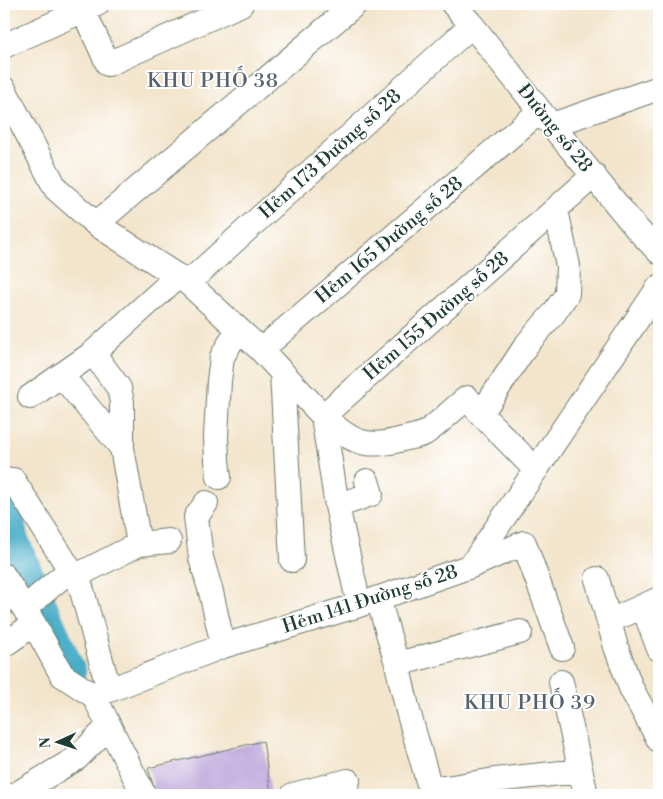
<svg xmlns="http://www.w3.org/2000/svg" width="663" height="799" font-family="'Libre Bodoni',serif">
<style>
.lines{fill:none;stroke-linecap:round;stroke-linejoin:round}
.river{stroke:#49adc8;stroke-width:30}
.building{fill:#bda7db}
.minor-casing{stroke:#697869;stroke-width:26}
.minor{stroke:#fff;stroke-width:24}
.labels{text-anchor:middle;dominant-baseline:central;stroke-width:4;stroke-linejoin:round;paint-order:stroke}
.street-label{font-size:19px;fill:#1f3d34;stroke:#fff}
.neighbourhood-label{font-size:20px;letter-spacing:1px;fill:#56626e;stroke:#fff}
</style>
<rect width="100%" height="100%" fill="#fff"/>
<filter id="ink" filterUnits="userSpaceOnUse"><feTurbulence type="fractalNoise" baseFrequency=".02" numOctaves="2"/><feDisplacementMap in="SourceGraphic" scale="10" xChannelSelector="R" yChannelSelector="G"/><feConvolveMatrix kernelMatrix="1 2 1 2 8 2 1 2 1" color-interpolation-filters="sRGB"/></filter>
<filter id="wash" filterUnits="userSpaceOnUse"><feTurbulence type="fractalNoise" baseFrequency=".0096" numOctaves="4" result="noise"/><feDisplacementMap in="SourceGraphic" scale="20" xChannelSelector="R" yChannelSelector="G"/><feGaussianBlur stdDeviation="1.12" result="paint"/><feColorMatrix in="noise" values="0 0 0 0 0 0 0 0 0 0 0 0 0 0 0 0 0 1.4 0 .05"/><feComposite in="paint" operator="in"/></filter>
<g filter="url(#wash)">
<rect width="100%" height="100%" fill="#f3e5cc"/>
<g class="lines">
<path class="river" d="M 4,488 L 13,538 L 71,672"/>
</g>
<g id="blocks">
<path class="building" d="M 263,741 L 271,793 L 262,795 L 156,795 L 148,768 Z"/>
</g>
</g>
<g filter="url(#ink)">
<use href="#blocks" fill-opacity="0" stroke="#697869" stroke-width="1"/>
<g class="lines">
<g class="minor-casing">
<path id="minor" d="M 453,4 L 472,25 L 540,111 L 637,229 L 659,252
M 83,10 L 108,64 L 241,4
M 4,46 L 97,4
M 4,89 L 56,189 L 96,224 L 355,4
M 540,111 L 261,350 L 323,416 L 594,175
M 552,125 L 659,88
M 96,224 L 188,283 L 261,350
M 188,283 L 472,25
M 93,353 L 119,388 L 122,402 L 122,448
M 282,372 L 292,560
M 61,375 L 122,448 L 139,544
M 30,397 L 93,353 L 177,277
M 481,414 L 536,470
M 323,416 C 351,442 365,450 403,439 C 410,437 419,436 425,433 C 440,423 453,409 467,398 L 481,414 L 527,344 L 554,313 L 567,294 L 568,266 L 556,210
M 323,416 L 337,506 L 359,605
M 219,477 L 217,461 L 216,436 L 219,381 L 222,357 L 238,329
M 13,480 L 81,587 L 109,690
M 206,503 L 196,517 L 201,558 L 211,592 L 223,646
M 337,506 L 371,494 L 367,481
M 471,566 L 524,543 L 562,648
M 4,576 L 34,624 L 62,675 L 94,696 L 144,795
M 74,577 L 139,544 L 169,541
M 597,579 L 616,647 L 631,688 L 659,740
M 378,598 L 397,664 L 520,632
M 24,606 L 32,602 L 70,570
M 643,606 L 659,649
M 621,616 L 659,599
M 4,645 L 34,624
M 397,664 L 408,711 L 430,788 L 446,788 L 495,780 L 580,771
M 561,682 L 586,795
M 94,696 L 223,646 L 359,605 L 471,566 L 659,287
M 15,795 L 77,758 L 109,726
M 293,795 L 348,781"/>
</g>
<use href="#minor" class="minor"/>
</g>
</g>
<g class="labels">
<g class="street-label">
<text transform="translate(555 128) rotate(51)">Đường số 28</text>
<text transform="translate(330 154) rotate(-42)">Hẻm 173 Đường số 28</text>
<text transform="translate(389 240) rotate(-40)">Hẻm 165 Đường số 28</text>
<text transform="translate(436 316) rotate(-41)">Hẻm 155 Đường số 28</text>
<text transform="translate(370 599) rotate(-18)">Hẻm 141 Đường số 28</text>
</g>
<g class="neighbourhood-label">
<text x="213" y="81">KHU PHỐ 38</text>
<text x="530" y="703">KHU PHỐ 39</text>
</g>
</g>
<rect width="663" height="799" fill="none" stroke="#fff" stroke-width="20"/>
<g transform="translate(58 742) rotate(267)" stroke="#ffffff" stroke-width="4" paint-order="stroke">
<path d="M0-4L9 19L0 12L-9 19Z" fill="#1f3d34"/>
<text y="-8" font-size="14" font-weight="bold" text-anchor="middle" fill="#1f3d34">N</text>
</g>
</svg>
